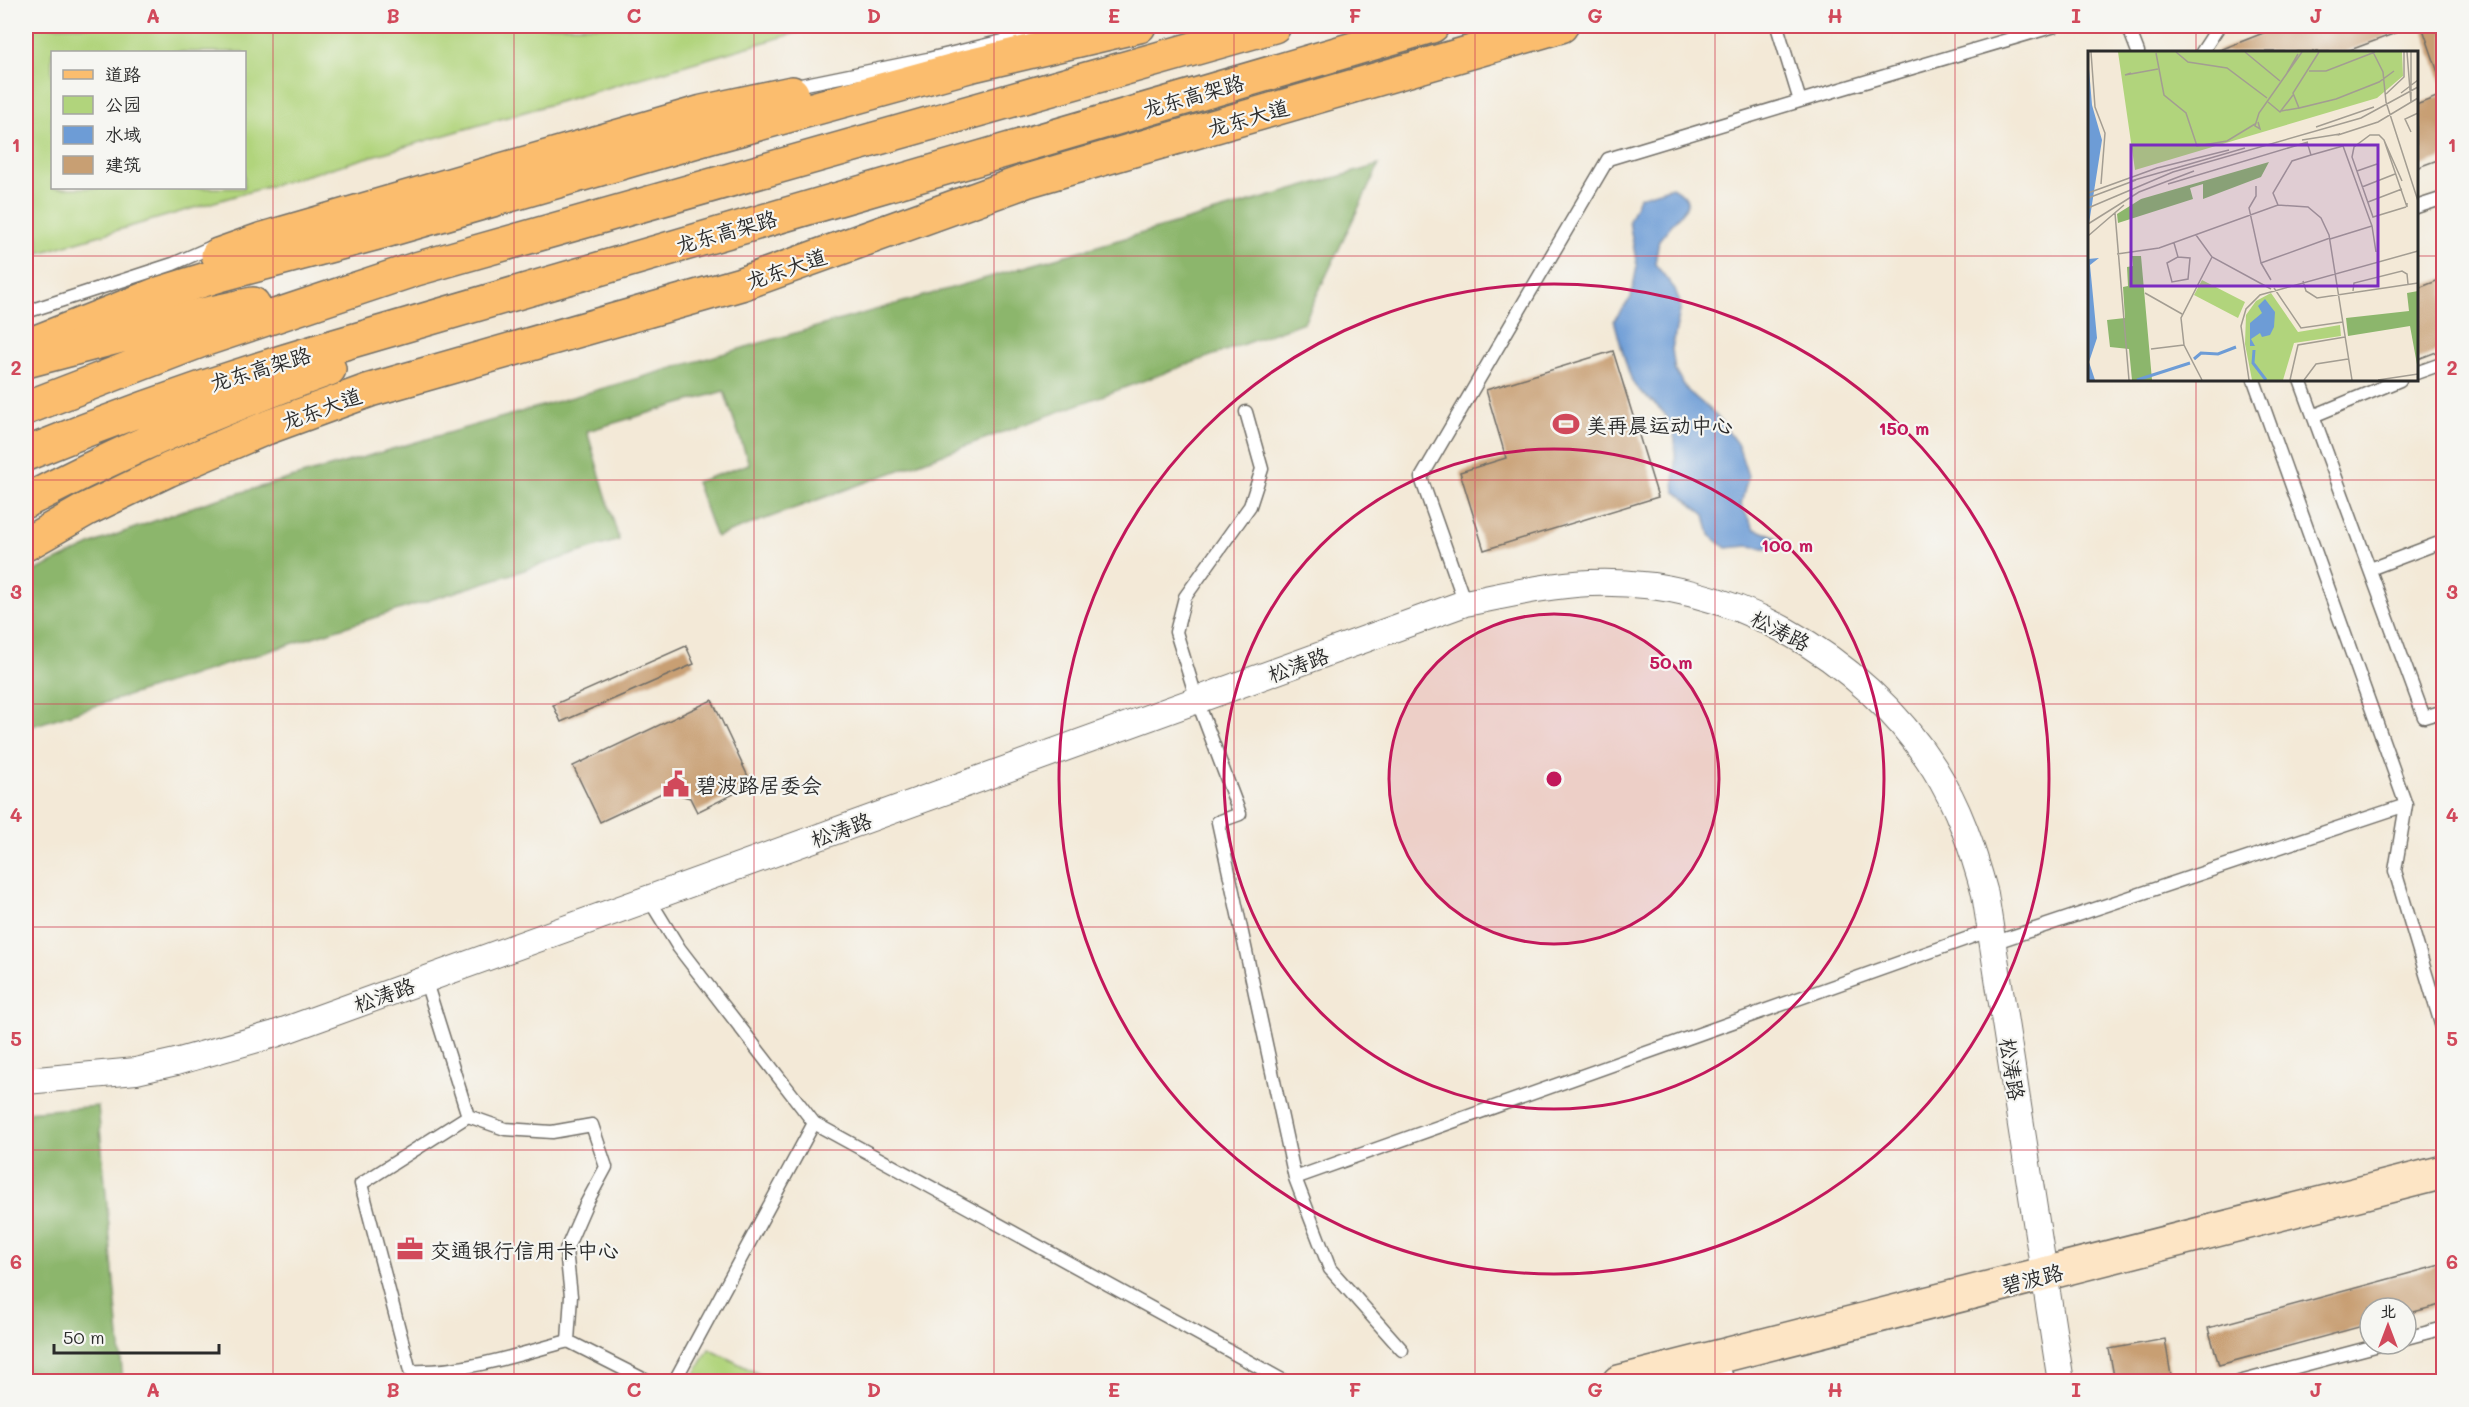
<svg xmlns="http://www.w3.org/2000/svg" width="2469" height="1407" font-family="Mali,'LXGW WenKai TC',sans-serif">
<style>
.green{fill:#b1d47c;stroke:#6e8054;stroke-width:1.5;fill-rule:evenodd}
.forest{fill:#8cb66c;stroke:#5c704c;stroke-width:1.5}
.water{fill:#6d9cd6;stroke:#4c6480;stroke-width:1.5}
.building{fill:#c89f73}
.lines{fill:none;stroke-linecap:round;stroke-linejoin:round}
.lane-casing{stroke:#716e67;stroke-width:15}
.street-casing{stroke:#716e67;stroke-width:28}
.secondary-casing{stroke:#716e67;stroke-width:36}
.primary-casing{stroke:#716e67;stroke-width:36}
.highway-casing{stroke:#716e67;stroke-width:36}
.lane{stroke:#fff;stroke-width:12}
.street{stroke:#fff;stroke-width:26}
.secondary{stroke:#fde5c5;stroke-width:33}
.primary{stroke:#fbbd6e;stroke-width:33}
.highway{stroke:#fbbd6e;stroke-width:33}
.grid{fill:none;stroke:#d1495b;stroke-width:1.5;stroke-opacity:0.55}
.ring{fill:none;stroke:#c2185b;stroke-width:3}
.labels{text-anchor:middle;dominant-baseline:central;stroke-width:4.5;stroke-linejoin:round;paint-order:stroke}
.street-label{font-size:21px;fill:#2b2b2b;stroke:#f6f6f2}
.poi-label{font-size:21px;fill:#2b2b2b;stroke:#f6f6f2;text-anchor:start}
.inset-river{fill:none;stroke:#6d9cd6;stroke-width:3}
.inset-road{fill:none;stroke:#a39d92;stroke-width:1.5}
.view{fill:#7b2cbf;fill-opacity:0.15;stroke:#7b2cbf;stroke-width:3}
.inset-edge{fill:none;stroke:#2b2b2b;stroke-width:3}
.centre{fill:#c2185b;stroke:#f6f6f2;stroke-width:3}
.ring-label{font-size:18px;text-anchor:middle;font-weight:bold;fill:#c2185b;stroke:#f6f6f2;stroke-width:4.5;stroke-linejoin:round;paint-order:stroke}
.neatline{fill:none;stroke:#d1495b;stroke-width:2}
.grid-label{font-size:20px;text-anchor:middle;font-weight:bold;fill:#d1495b}
</style>
<rect width="100%" height="100%" fill="#f6f6f2"/>
<filter id="ink" filterUnits="userSpaceOnUse"><feTurbulence type="fractalNoise" baseFrequency=".0167" numOctaves="2"/><feDisplacementMap in="SourceGraphic" scale="12" xChannelSelector="R" yChannelSelector="G"/><feConvolveMatrix kernelMatrix="1 2 1 2 8 2 1 2 1" color-interpolation-filters="sRGB"/></filter>
<filter id="wash" filterUnits="userSpaceOnUse"><feTurbulence type="fractalNoise" baseFrequency=".008" numOctaves="4" result="noise"/><feDisplacementMap in="SourceGraphic" scale="24" xChannelSelector="R" yChannelSelector="G"/><feGaussianBlur stdDeviation="1.35" result="paint"/><feColorMatrix in="noise" values="0 0 0 0 0 0 0 0 0 0 0 0 0 0 0 0 0 1.4 0 .05"/><feComposite in="paint" operator="in"/></filter>
<g filter="url(#wash)">
<rect width="100%" height="100%" fill="#f3e9d7"/>
<path class="green" d="M 26,26 L 820,26 L 39,253 L 26,155 ZM 52,52 L 244,52 L 244,188 L 52,188 Z
M 709,1349 L 773,1381 L 691,1381 Z"/>
<path class="forest" d="M 1379,165 L 1304,322 L 716,537 L 696,482 L 749,464 L 724,391 L 587,431 L 619,540 L 26,728 L 26,575 L 99,541 L 201,504 Z
M 98,1106 L 123,1381 L 26,1381 L 26,1112 Z"/>
<path class="water" d="M 1672,187 L 1683,194 L 1688,201 L 1687,206 L 1659,240 L 1655,264 L 1675,289 L 1681,306 L 1672,349 L 1675,371 L 1688,391 L 1715,414 L 1738,445 L 1748,476 L 1741,505 L 1754,529 L 1772,535 L 1782,543 L 1771,549 L 1748,546 L 1726,548 L 1710,535 L 1705,515 L 1675,491 C 1672,471 1679,450 1673,431 C 1668,409 1648,401 1635,386 C 1628,378 1618,333 1614,320 L 1631,298 L 1637,266 L 1629,221 L 1639,197 Z"/>
<g id="blocks">
<path class="building" d="M 2281,26 L 2411,26 L 2412,27 L 2345,52 L 2215,52 Z
M 2422,26 L 2444,26 L 2444,80 L 2441,81 Z
M 2444,94 L 2443,158 L 2416,168 L 2416,105 Z
M 2444,278 L 2444,349 L 2416,360 L 2416,289 Z
M 1613,351 L 1658,497 L 1484,550 L 1460,472 L 1506,458 L 1486,390 Z
M 686,646 L 694,664 L 561,722 L 553,705 Z
M 712,700 L 752,785 L 697,812 L 690,798 L 666,791 L 600,822 L 573,766 Z
M 2444,1264 L 2444,1304 L 2406,1314 L 2406,1308 L 2370,1308 L 2370,1324 L 2219,1365 L 2208,1328 Z
M 2165,1339 L 2172,1382 L 2115,1382 L 2109,1349 Z"/>
</g>
</g>
<g filter="url(#ink)">
<use href="#blocks" fill-opacity="0" stroke="#716e67" stroke-width="1.5"/>
<g class="lines">
<g class="lane-casing">
<path id="lane" d="M 2128,26 L 2138,52
M 2202,52 L 2219,26
M 791,87 L 928,59 L 1065,26
M 1800,101 L 2055,26
M 2416,207 L 2444,198
M 26,312 L 173,264 L 216,245
M 2416,373 L 2444,363
M 2300,380 L 2424,717 L 2444,711
M 1246,412 L 1262,469 L 1250,506 L 1185,597 L 1176,632 L 1197,700 L 1240,814 L 1218,822 L 1295,1178 L 1991,930
M 2313,416 L 2400,380
M 2370,569 L 2444,541
M 1465,603 L 1421,478 L 1608,159 L 1800,101 L 1777,26
M 2406,805 L 2395,871 L 2444,1034
M 649,899 L 679,948 L 814,1123 L 1286,1382
M 1993,943 L 2406,805 L 2254,380
M 425,979 L 468,1116 L 361,1184 L 410,1371 C 463,1373 518,1355 568,1341 L 571,1296 L 566,1250 L 586,1204 L 606,1167 L 592,1125 L 552,1132 L 505,1129 L 468,1116
M 1295,1178 L 1330,1269 L 1402,1350
M 2406,1338 L 2444,1328
M 568,1341 L 649,1382
M 1721,1357 L 1728,1382
M 674,1382 L 814,1123
M 2239,1382 L 2383,1344"/>
</g>
<g class="street-casing">
<path id="street" d="M 26,1081 L 136,1071 L 176,1062 L 275,1034 L 1465,603 C 1506,595 1548,585 1590,583 C 1726,577 1862,655 1934,768 C 1959,807 1973,850 1985,894 L 2061,1382"/>
</g>
<g class="secondary-casing">
<path id="secondary" d="M 1619,1382 L 2444,1172"/>
</g>
<g class="primary-casing">
<path id="primary" d="M 218,255 L 263,239 L 702,112 L 792,93
M 26,346 L 155,295 L 223,274 L 385,231 L 711,137 L 969,66 L 1139,26
M 26,544 L 87,509 L 168,470 L 266,428 L 370,390 L 741,284 L 1026,181 L 1561,26"/>
</g>
<g class="highway-casing">
<path id="highway" d="M 26,361 L 193,317 L 253,304
M 26,408 L 200,341 L 416,269 L 1274,26
M 26,454 C 123,414 220,380 321,350 L 1432,26
M 26,501 C 124,450 225,406 329,369"/>
</g>
<use href="#lane" class="lane"/>
<use href="#street" class="street"/>
<use href="#secondary" class="secondary"/>
<use href="#primary" class="primary"/>
<use href="#highway" class="highway"/>
</g>
</g>
<path class="grid" d="M 273,26 L 273,1382M 514,26 L 514,1382M 754,26 L 754,1382M 994,26 L 994,1382M 1234,26 L 1234,1382M 1475,26 L 1475,1382M 1715,26 L 1715,1382M 1955,26 L 1955,1382M 2196,26 L 2196,52M 26,256 L 2090,256M 2416,256 L 2444,256M 2196,380 L 2196,1382M 26,480 L 2444,480M 26,704 L 2444,704M 26,927 L 2444,927M 26,1150 L 2444,1150"/>
<circle cx="1554" cy="779" r="165" fill="#c2185b" fill-opacity=".12"/>
<g class="ring">
<circle cx="1554" cy="779" r="165"/>
<circle cx="1554" cy="779" r="330"/>
<circle cx="1554" cy="779" r="495"/>
</g>
<defs>
<g id="stadium-bare" transform="scale(2.07)"><path d="M0-5a6.5 5 0 1 0 0 10a6.5 5 0 1 0 0-10ZM-3.5-1.8h7v3.6h-7Z" fill="#d1495b" stroke="#f6f6f2" stroke-width="2.5" paint-order="stroke"/></g>
<g id="civic-bare" transform="scale(2.07)"><path d="M-.6-6.5H3V-4.5H.6V-3L4-1V1h2V6H-6V1h2V-1L-.6-3ZM-1.2 2.5V6h2.4V2.5Z" fill="#d1495b" stroke="#f6f6f2" stroke-width="2.5" paint-order="stroke"/></g>
<g id="office-bare" transform="scale(2.07)"><path d="M-6-3h4V-5.5h4V-3h4V5H-6ZM-1-4.5V-3h2v-1.5ZM-6 0V1H6V0Z" fill="#d1495b" stroke="#f6f6f2" stroke-width="2.5" paint-order="stroke"/></g>
</defs>
<g fill-rule="evenodd">
<use href="#stadium-bare" x="1566" y="424"/>
<use href="#civic-bare" x="676" y="784"/>
<use href="#office-bare" x="410" y="1249"/>
</g>
<g class="labels">
<g class="street-label">
<text transform="translate(1193 95) rotate(-16)">龙东高架路</text>
<text transform="translate(1248 117) rotate(-16)">龙东大道</text>
<text transform="translate(726 231) rotate(-16)">龙东高架路</text>
<text transform="translate(786 268) rotate(-19)">龙东大道</text>
<text transform="translate(260 368) rotate(-17)">龙东高架路</text>
<text transform="translate(321 408) rotate(-20)">龙东大道</text>
<text transform="translate(1781 630) rotate(27)">松涛路</text>
<text transform="translate(1298 664) rotate(-20)">松涛路</text>
<text transform="translate(841 829) rotate(-20)">松涛路</text>
<text transform="translate(384 994) rotate(-20)">松涛路</text>
<text transform="translate(2013 1069) rotate(81)">松涛路</text>
<text transform="translate(2032 1278) rotate(-14)">碧波路</text>
</g>
<g class="poi-label">
<text x="1586" y="424">美再晨运动中心</text>
<text x="696" y="784">碧波路居委会</text>
<text x="430" y="1249">交通银行信用卡中心</text>
</g>
</g>
<g transform="translate(2088 51)">
<rect width="330" height="330" fill="#f3e9d7"/>
<path d="M 30,1 L 314,1 L 315,25 L 289,47 L 47,119 ZM 114,229 L 157,251 L 150,267 L 106,244 ZM 183,242 L 210,281 L 252,274 L 253,285 L 206,292 L 195,329 L 164,329 L 157,293 L 158,264 L 168,250 Z" fill="#b1d47c"/>
<path d="M 181,111 L 173,126 L 115,148 L 115,133 L 102,137 L 105,148 L 30,172 L 29,163 L 53,148 ZM 44,205 L 53,205 L 64,329 L 44,329 L 41,298 L 22,296 L 19,269 L 37,267 L 35,236 L 40,235 L 39,216 L 45,215 ZM 330,240 L 330,319 L 322,275 L 260,285 L 258,267 L 321,260 L 319,242 Z" fill="#8cb66c"/>
<path d="M 0,6 L 4,54 L 14,89 L 0,179 ZM 11,207 L 2,214 L 9,287 L 1,311 L 7,329 L 0,329 L 0,208 ZM 177,248 L 187,261 L 186,276 L 182,284 L 174,286 L 172,282 L 163,288 L 167,295 L 162,295 L 162,272 L 174,262 L 170,255 Z" fill="#6d9cd6"/>
<path class="inset-river" d="M 166,299 L 165,312 L 178,329M 106,308 L 113,302 L 130,303 L 148,296M 49,329 L 102,312"/>
<path class="inset-road" d="M 3,1 L 7,56 L 17,82 L 13,133M 88,1 L 100,11 L 139,17 L 179,47M 157,1 L 192,30M 231,1 L 205,42 L 211,57 L 248,48 L 291,31 L 306,20M 285,1 L 295,21 L 298,51 L 330,150M 319,1 L 323,52 L 323,1M 68,2 L 76,44 L 98,62 L 109,95 L 139,90 L 167,73M 221,20 L 238,20 L 287,1M 43,22 L 37,24 L 70,18M 199,22 L 210,3M 313,42 L 330,29M 298,43 L 316,26 L 316,1M 180,51 L 192,61 L 205,44M 193,60 L 211,57M 170,71 L 172,78 L 167,75 L 171,62 L 214,1M 228,76 L 286,56M 323,81 L 317,68 L 330,62M 250,84 L 290,71 L 330,47M 214,89 L 252,83M 296,89 L 291,84 L 282,84 L 266,96 L 264,106 L 285,166 L 318,156M 223,104 L 255,95 L 284,175 L 242,188M 269,120 L 289,113M 43,130 L 157,97M 314,130 L 296,89 L 319,156 L 319,152M 80,133 L 220,91M 168,135 L 168,145 L 161,157 L 173,212 L 242,187M 274,136 L 307,123M 0,142 L 69,117 L 141,99M 0,147 L 48,129M 280,151 L 314,138M 190,154 L 185,142 L 204,110 L 223,104 L 219,91M 0,157 L 85,121 L 273,67 L 330,36M 27,162 L 41,329M 0,173 L 51,141 L 106,120M 284,175 L 288,201M 108,184 L 124,206 L 183,238M 0,185 L 36,154M 86,192 L 90,206 L 79,212 L 84,231 L 100,228 L 102,207 L 90,206M 29,203 L 71,197 L 190,154 L 220,156 L 233,167 L 241,184 L 264,329M 173,212 L 183,229M 215,230 L 218,240 L 229,247 L 330,232M 186,237 L 213,277 L 255,271M 265,240 L 266,232 L 314,220 L 319,223 L 320,233M 57,242 L 94,263M 63,298 L 96,294M 114,329 L 96,294 L 93,267 L 124,206M 161,329 L 153,275 L 158,258 L 172,244 L 330,200M 202,329 L 210,294 L 257,286M 216,329 L 228,313 L 260,308M 290,329 L 330,323"/>
<path class="view" d="M 43,94 L 290,94 L 290,235 L 43,235 Z"/>
<rect width="330" height="330" class="inset-edge"/>
</g>
<circle cx="1554" cy="779" r="9" class="centre"/>
<g class="ring-label">
<text x="1904" y="435">150 m</text>
<text x="1787" y="552">100 m</text>
<text x="1671" y="669">50 m</text>
</g>
<rect width="2469" height="1407" fill="none" stroke="#f6f6f2" stroke-width="66"/>
<rect x="51" y="51" width="195" height="138" fill="#f6f6f2" stroke="#a5a5a2" stroke-width="1.5"/>
<rect x="63" y="70" width="30" height="9" fill="#fbbd6e" stroke="#a5a5a2" stroke-width="1.5"/>
<text x="105" y="81" font-size="18" fill="#2b2b2b">道路</text>
<rect x="63" y="96" width="30" height="18" fill="#b1d47c" stroke="#a5a5a2" stroke-width="1.5"/>
<text x="105" y="111" font-size="18" fill="#2b2b2b">公园</text>
<rect x="63" y="126" width="30" height="18" fill="#6d9cd6" stroke="#a5a5a2" stroke-width="1.5"/>
<text x="105" y="141" font-size="18" fill="#2b2b2b">水域</text>
<rect x="63" y="156" width="30" height="18" fill="#c89f73" stroke="#a5a5a2" stroke-width="1.5"/>
<text x="105" y="171" font-size="18" fill="#2b2b2b">建筑</text>
<g transform="translate(2388 1326)"><circle r="28" fill="#f6f6f2" stroke="#a5a5a2" stroke-width="1.5"/>
<path d="M0-4.5L10 22L0 15L-10 22Z" fill="#d1495b"/>
<text y="-9" font-size="16" font-weight="bold" text-anchor="middle" fill="#2b2b2b">北</text>
</g>
<path d="M54 1344v9h165v-9" fill="none" stroke="#2b2b2b" stroke-width="3"/>
<text x="63" y="1344" font-size="18" fill="#2b2b2b" stroke="#f6f6f2" stroke-width="4.5" paint-order="stroke">50 m</text>
<rect x="33" y="33" width="2403" height="1341" class="neatline"/>
<g class="grid-label">
<text x="153" y="23">A</text>
<text x="393" y="23">B</text>
<text x="634" y="23">C</text>
<text x="874" y="23">D</text>
<text x="1114" y="23">E</text>
<text x="1355" y="23">F</text>
<text x="1595" y="23">G</text>
<text x="1835" y="23">H</text>
<text x="2076" y="23">I</text>
<text x="2316" y="23">J</text>
<text x="16" y="152">1</text>
<text x="2452" y="152">1</text>
<text x="16" y="375">2</text>
<text x="2452" y="375">2</text>
<text x="16" y="599">3</text>
<text x="2452" y="599">3</text>
<text x="16" y="822">4</text>
<text x="2452" y="822">4</text>
<text x="16" y="1046">5</text>
<text x="2452" y="1046">5</text>
<text x="16" y="1269">6</text>
<text x="2452" y="1269">6</text>
<text x="153" y="1397">A</text>
<text x="393" y="1397">B</text>
<text x="634" y="1397">C</text>
<text x="874" y="1397">D</text>
<text x="1114" y="1397">E</text>
<text x="1355" y="1397">F</text>
<text x="1595" y="1397">G</text>
<text x="1835" y="1397">H</text>
<text x="2076" y="1397">I</text>
<text x="2316" y="1397">J</text>
</g>
</svg>
